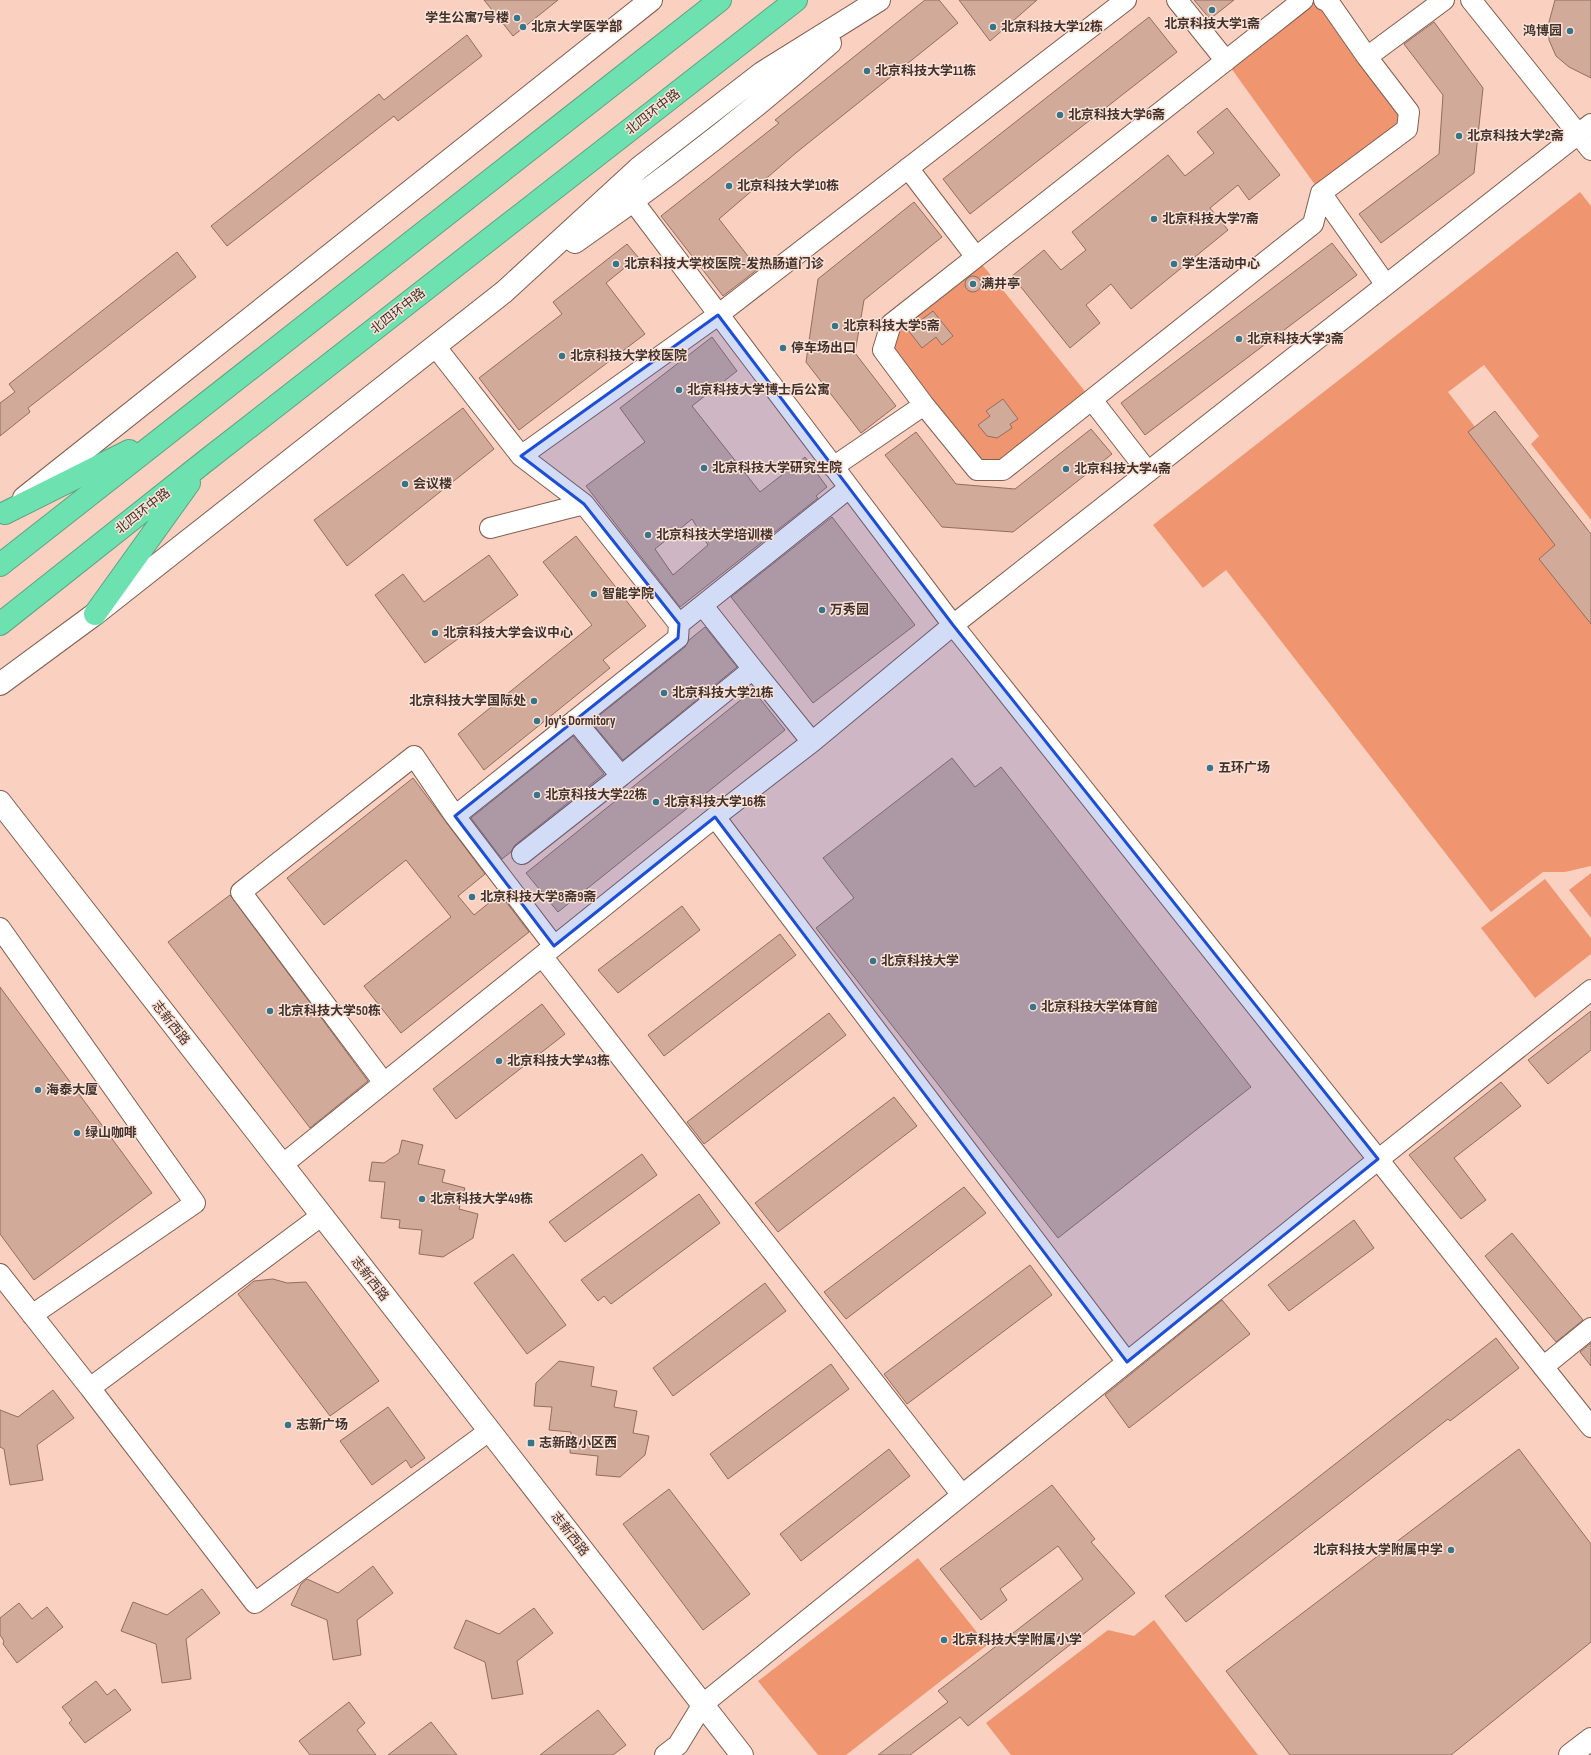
<svg xmlns="http://www.w3.org/2000/svg" width="1591" height="1755" font-family="'Sofia Sans Condensed','Noto Sans SC',sans-serif">
<style>
.green{fill:#ef9670}
.building{fill:#d1aa99;stroke:#926e5f;fill-rule:evenodd}
.lines{fill:none;stroke-linecap:round;stroke-linejoin:round}
.street-casing{stroke:#825e4f;stroke-width:22}
.secondary-casing{stroke:#825e4f;stroke-width:24}
.highway-casing{stroke:#5ea482;stroke-width:24}
.street{stroke:#fff;stroke-width:20}
.secondary{stroke:#fff;stroke-width:22}
.highway{stroke:#6de2b0;stroke-width:22}
.marked{fill:#1d4ed8;fill-opacity:0.2;stroke:#1d4ed8;stroke-width:3;stroke-linejoin:round}
.poi-dot{fill:#36748a;stroke:#fbe2d7;stroke-width:1.5}
.labels{text-anchor:middle;dominant-baseline:central;stroke-width:3;stroke-linejoin:round;paint-order:stroke}
.poi-label{font-size:13px;font-weight:bold;fill:#42322c;stroke:#fbe2d7;text-anchor:start}
.street-label{font-size:13px;fill:#42322c;stroke:#fbe2d7}
</style>
<rect width="100%" height="100%" fill="#fad0c0"/>
<path class="green" d="M 1303,0 L 1328,1 L 1407,129 L 1321,193 L 1226,61 Z
M 1580,192 L 1591,206 L 1591,520 L 1531,444 L 1539,436 L 1484,365 L 1448,392 L 1591,577 L 1591,866 L 1565,872 L 1543,872 L 1491,912 L 1226,570 L 1203,588 L 1153,525 Z
M 976,257 L 1092,400 L 1003,470 L 977,470 L 883,350 L 891,324 Z
M 1591,873 L 1591,918 L 1569,890 Z
M 1545,879 L 1591,938 L 1591,954 L 1535,998 L 1481,928 Z
M 918,1558 L 987,1645 L 846,1755 L 818,1755 L 758,1681 Z
M 1154,1620 L 1258,1755 L 1011,1755 L 986,1723 L 1108,1630 L 1134,1636 Z"/>
<path class="building" d="M 484,0 L 558,0 L 513,36 Z
M 925,0 L 939,0 L 958,23 L 797,152 L 719,219 L 758,269 L 723,296 L 661,216 L 779,123 L 775,120 Z
M 959,0 L 1037,0 L 990,41 Z
M 1194,0 L 1234,0 L 1210,19 Z
M 1555,0 L 1591,0 L 1591,78 L 1569,67 L 1556,56 L 1549,40 L 1549,22 Z
M 1149,17 L 1177,52 L 970,214 L 943,179 Z
M 1434,22 L 1483,88 L 1474,173 L 1381,243 L 1359,214 L 1439,154 L 1443,95 L 1404,44 Z
M 467,35 L 482,56 L 398,121 L 394,116 L 227,246 L 211,226 L 379,94 L 384,100 Z
M 1227,108 L 1280,175 L 1249,200 L 1238,185 L 1210,208 L 1228,230 L 1131,309 L 1111,284 L 1086,305 L 1100,323 L 1070,348 L 1012,276 L 1044,250 L 1061,270 L 1086,250 L 1072,232 L 1168,155 L 1185,176 L 1214,153 L 1197,132 Z
M 914,202 L 942,237 L 864,300 L 855,353 L 896,406 L 861,433 L 806,362 L 818,279 Z
M 1332,243 L 1357,275 L 1145,435 L 1121,403 Z
M 627,244 L 638,257 L 606,283 L 645,334 L 519,430 L 479,378 L 562,314 L 553,302 Z
M 177,252 L 196,277 L 28,408 L 30,412 L 0,436 L 0,403 L 15,392 L 9,384 Z
M965 284a8 8 0 1 1 16 0a8 8 0 1 1-16 0Z
M 933,311 L 953,336 L 942,345 L 936,337 L 922,348 L 908,330 Z
M 712,337 L 737,371 L 692,406 L 760,492 L 805,457 L 827,487 L 816,496 L 818,498 L 680,607 L 586,486 L 645,442 L 620,408 ZM 692,519 L 708,545 L 673,575 L 655,549 Z
M 1003,399 L 1018,419 L 1010,424 L 1012,428 L 997,438 L 987,436 L 978,425 L 990,416 L 986,411 Z
M 463,408 L 494,449 L 347,566 L 314,520 Z
M 1495,411 L 1591,534 L 1591,624 L 1539,559 L 1555,545 L 1468,432 Z
M 1091,429 L 1112,454 L 1013,532 L 942,527 L 885,455 L 916,432 L 956,484 L 1015,489 Z
M 832,517 L 915,625 L 813,703 L 731,597 Z
M 576,536 L 646,626 L 603,660 L 610,668 L 484,770 L 458,734 L 592,625 L 543,562 Z
M 489,555 L 518,595 L 425,663 L 375,595 L 403,574 L 424,602 Z
M 705,627 L 737,667 L 623,760 L 591,722 L 685,647 L 689,640 Z
M 753,690 L 785,730 L 558,912 L 526,873 Z
M 573,736 L 604,774 L 515,845 L 511,852 L 502,859 L 471,818 Z
M 952,758 L 975,787 L 1001,767 L 1251,1087 L 1058,1238 L 816,928 L 854,898 L 823,858 Z
M 413,778 L 485,874 L 458,896 L 474,915 L 500,894 L 529,932 L 401,1033 L 364,986 L 451,917 L 406,860 L 324,925 L 287,878 Z
M 230,895 L 368,1081 L 310,1128 L 168,942 Z
M 682,906 L 700,930 L 618,993 L 598,970 Z
M 780,934 L 796,955 L 664,1056 L 648,1035 Z
M 0,987 L 152,1193 L 34,1280 L 0,1234 Z
M 542,1004 L 565,1034 L 456,1119 L 433,1089 Z
M 1591,1011 L 1591,1050 L 1548,1084 L 1528,1060 Z
M 829,1013 L 846,1035 L 704,1144 L 687,1122 Z
M 1501,1082 L 1521,1106 L 1454,1158 L 1486,1200 L 1461,1219 L 1409,1155 Z
M 894,1097 L 917,1126 L 778,1232 L 755,1203 Z
M 402,1140 L 423,1145 L 418,1164 L 445,1170 L 442,1182 L 465,1188 L 459,1209 L 478,1214 L 473,1238 L 443,1257 L 419,1254 L 422,1230 L 399,1228 L 400,1220 L 381,1218 L 385,1182 L 369,1181 L 372,1162 L 384,1163 L 399,1153 Z
M 642,1154 L 657,1175 L 565,1242 L 549,1222 Z
M 964,1187 L 986,1213 L 846,1319 L 824,1292 Z
M 699,1194 L 720,1223 L 611,1304 L 604,1296 L 598,1301 L 581,1280 Z
M 1354,1220 L 1374,1248 L 1289,1311 L 1268,1285 Z
M 1512,1233 L 1583,1320 L 1556,1342 L 1485,1256 Z
M 513,1254 L 566,1325 L 527,1354 L 474,1283 Z
M 1030,1265 L 1052,1295 L 907,1404 L 884,1374 Z
M 273,1279 L 287,1283 L 306,1282 L 379,1381 L 330,1416 L 238,1294 L 254,1281 Z
M 765,1283 L 786,1311 L 673,1396 L 653,1368 Z
M 1222,1300 L 1250,1334 L 1129,1428 L 1105,1395 Z
M 1496,1338 L 1519,1368 L 1450,1421 L 1448,1419 L 1186,1622 L 1165,1596 L 1302,1490 Z
M 1591,1343 L 1591,1366 L 1580,1352 Z
M 559,1361 L 594,1367 L 591,1386 L 617,1391 L 614,1407 L 637,1411 L 633,1433 L 649,1436 L 645,1455 L 620,1477 L 596,1475 L 598,1456 L 570,1453 L 571,1432 L 549,1430 L 552,1407 L 534,1406 L 536,1383 Z
M 831,1364 L 849,1389 L 728,1479 L 710,1454 Z
M 53,1390 L 74,1418 L 37,1445 L 43,1480 L 10,1485 L 4,1449 L 0,1447 L 0,1410 L 18,1417 Z
M 388,1407 L 425,1458 L 411,1468 L 406,1460 L 372,1485 L 340,1441 Z
M 889,1449 L 910,1476 L 801,1561 L 780,1534 Z
M 1519,1449 L 1591,1544 L 1591,1642 L 1451,1755 L 1290,1755 L 1226,1671 Z
M 1052,1485 L 1095,1539 L 1091,1542 L 1135,1593 L 968,1726 L 960,1717 L 910,1755 L 878,1755 L 948,1702 L 938,1691 L 1083,1579 L 1058,1546 L 1000,1589 L 1007,1600 L 981,1620 L 940,1569 Z
M 669,1489 L 750,1594 L 703,1630 L 623,1524 Z
M 373,1566 L 393,1593 L 357,1620 L 361,1655 L 333,1660 L 327,1620 L 291,1605 L 301,1584 L 307,1579 L 338,1593 Z
M 202,1589 L 220,1613 L 186,1639 L 191,1679 L 162,1683 L 156,1644 L 121,1631 L 133,1602 L 167,1615 Z
M 19,1603 L 32,1619 L 47,1607 L 63,1627 L 17,1663 L 3,1644 L 4,1641 L 0,1635 L 0,1618 Z
M 534,1608 L 553,1633 L 517,1661 L 523,1694 L 492,1699 L 485,1662 L 454,1648 L 466,1620 L 499,1634 Z
M 96,1681 L 107,1695 L 115,1689 L 131,1710 L 85,1743 L 69,1723 L 72,1720 L 62,1707 Z
M 349,1702 L 365,1723 L 357,1730 L 376,1755 L 310,1755 L 299,1741 Z
M 598,1710 L 626,1745 L 613,1755 L 540,1755 Z
M 431,1722 L 457,1755 L 388,1755 Z"/>
<g class="lines">
<g class="street-casing">
<path id="street" d="M 1177,0 L 1226,61
M 1324,0 L 1328,1 L 1367,57
M 1471,0 L 1591,150
M 908,168 L 976,257
M 1321,193 L 1386,285
M 633,201 L 953,625 L 1591,1427
M 435,346 L 521,456 L 718,315 L 1126,0
M 1092,400 L 1148,472
M 924,405 L 883,350 L 891,324 L 1303,0
M 521,456 L 584,504
M 833,467 L 924,405 L 977,470 L 1003,470 L 1313,224 L 1321,193 L 1407,129 L 1409,112 L 1367,57 L 1444,0
M 490,528 L 584,504 L 679,624
M 753,669 L 812,742
M 621,776 L 753,669 L 703,606
M 715,817 L 1127,1362
M 522,854 L 621,776 L 575,720
M 0,928 L 195,1203 L 32,1315
M 554,946 L 455,816 L 678,638 L 679,624 L 849,488
M 542,956 L 962,1495
M 384,1083 L 241,892 L 414,756 L 455,816
M 282,1165 L 715,817 L 812,742 L 953,625 L 1591,124
M 321,1216 L 90,1388 L 255,1603 L 489,1431
M 0,1274 L 90,1388
M 1543,1367 L 1591,1328
M 665,1755 L 678,1745 L 703,1704 L 1359,1175 L 1591,990"/>
</g>
<g class="secondary-casing">
<path id="secondary" d="M 575,242 C 664,180 749,114 830,43
M 24,498 L 651,0
M 0,684 L 95,614 L 504,292 L 639,168 L 762,73 L 879,0
M 0,802 L 742,1755
M 1570,1755 L 1591,1739"/>
</g>
<g class="highway-casing">
<path id="highway" d="M 5,513 L 129,451
M 0,565 L 720,0
M 95,614 L 189,483
M 0,624 L 203,463 L 796,0"/>
</g>
<use href="#street" class="street"/>
<use href="#secondary" class="secondary"/>
<use href="#highway" class="highway"/>
</g>
<path class="marked" d="M 718,315 L 953,625 L 1378,1159 L 1127,1362 L 715,817 L 554,946 L 455,816 L 678,638 L 679,624 L 584,504 L 521,456 Z"/>
<g class="poi-dot">
<circle cx="1212" cy="10" r="4"/>
<circle cx="517" cy="18" r="4"/>
<circle cx="523" cy="27" r="4"/>
<circle cx="993" cy="27" r="4"/>
<circle cx="1570" cy="31" r="4"/>
<circle cx="867" cy="71" r="4"/>
<circle cx="1060" cy="115" r="4"/>
<circle cx="1459" cy="136" r="4"/>
<circle cx="729" cy="186" r="4"/>
<circle cx="1154" cy="219" r="4"/>
<circle cx="616" cy="264" r="4"/>
<circle cx="1174" cy="264" r="4"/>
<circle cx="973" cy="284" r="4"/>
<circle cx="835" cy="326" r="4"/>
<circle cx="1239" cy="339" r="4"/>
<circle cx="783" cy="348" r="4"/>
<circle cx="562" cy="356" r="4"/>
<circle cx="679" cy="390" r="4"/>
<circle cx="704" cy="468" r="4"/>
<circle cx="1066" cy="469" r="4"/>
<circle cx="405" cy="484" r="4"/>
<circle cx="648" cy="535" r="4"/>
<circle cx="594" cy="594" r="4"/>
<circle cx="822" cy="610" r="4"/>
<circle cx="435" cy="633" r="4"/>
<circle cx="664" cy="693" r="4"/>
<circle cx="534" cy="701" r="4"/>
<circle cx="537" cy="721" r="4"/>
<circle cx="1210" cy="768" r="4"/>
<circle cx="537" cy="795" r="4"/>
<circle cx="656" cy="802" r="4"/>
<circle cx="472" cy="897" r="4"/>
<circle cx="873" cy="961" r="4"/>
<circle cx="1033" cy="1007" r="4"/>
<circle cx="270" cy="1011" r="4"/>
<circle cx="499" cy="1061" r="4"/>
<circle cx="38" cy="1090" r="4"/>
<circle cx="77" cy="1133" r="4"/>
<circle cx="422" cy="1199" r="4"/>
<circle cx="288" cy="1425" r="4"/>
<rect x="527" y="1439" width="8" height="8" rx="2"/>
<circle cx="1451" cy="1550" r="4"/>
<circle cx="944" cy="1640" r="4"/>
</g>
<g class="labels">
<g class="poi-label">
<text x="509" y="18" text-anchor="end">学生公寓7号楼</text>
<text x="1212" y="24" text-anchor="middle">北京科技大学1斋</text>
<text x="531" y="27">北京大学医学部</text>
<text x="1001" y="27">北京科技大学12栋</text>
<text x="1562" y="31" text-anchor="end">鸿博园</text>
<text x="875" y="71">北京科技大学11栋</text>
<text x="1068" y="115">北京科技大学6斋</text>
<text x="1467" y="136">北京科技大学2斋</text>
<text x="737" y="186">北京科技大学10栋</text>
<text x="1162" y="219">北京科技大学7斋</text>
<text x="624" y="264">北京科技大学校医院-发热肠道门诊</text>
<text x="1182" y="264">学生活动中心</text>
<text x="981" y="284">满井亭</text>
<text x="843" y="326">北京科技大学5斋</text>
<text x="1247" y="339">北京科技大学3斋</text>
<text x="791" y="348">停车场出口</text>
<text x="570" y="356">北京科技大学校医院</text>
<text x="687" y="390">北京科技大学博士后公寓</text>
<text x="712" y="468">北京科技大学研究生院</text>
<text x="1074" y="469">北京科技大学4斋</text>
<text x="413" y="484">会议楼</text>
<text x="656" y="535">北京科技大学培训楼</text>
<text x="602" y="594">智能学院</text>
<text x="830" y="610">万秀园</text>
<text x="443" y="633">北京科技大学会议中心</text>
<text x="672" y="693">北京科技大学21栋</text>
<text x="526" y="701" text-anchor="end">北京科技大学国际处</text>
<text x="545" y="721">Joy's Dormitory</text>
<text x="1218" y="768">五环广场</text>
<text x="545" y="795">北京科技大学22栋</text>
<text x="664" y="802">北京科技大学16栋</text>
<text x="480" y="897">北京科技大学8斋9斋</text>
<text x="881" y="961">北京科技大学</text>
<text x="1041" y="1007">北京科技大学体育館</text>
<text x="278" y="1011">北京科技大学50栋</text>
<text x="507" y="1061">北京科技大学43栋</text>
<text x="46" y="1090">海泰大厦</text>
<text x="85" y="1133">绿山咖啡</text>
<text x="430" y="1199">北京科技大学49栋</text>
<text x="296" y="1425">志新广场</text>
<text x="539" y="1443">志新路小区西</text>
<text x="1443" y="1550" text-anchor="end">北京科技大学附属中学</text>
<text x="952" y="1640">北京科技大学附属小学</text>
</g>
<g class="street-label">
<text transform="translate(653 112) rotate(-38)">北四环中路</text>
<text transform="translate(398 311) rotate(-38)">北四环中路</text>
<text transform="translate(143 511) rotate(-38)">北四环中路</text>
<text transform="translate(171 1023) rotate(52)">志新西路</text>
<text transform="translate(370 1279) rotate(52)">志新西路</text>
<text transform="translate(570 1534) rotate(52)">志新西路</text>
</g>
</g>
</svg>
